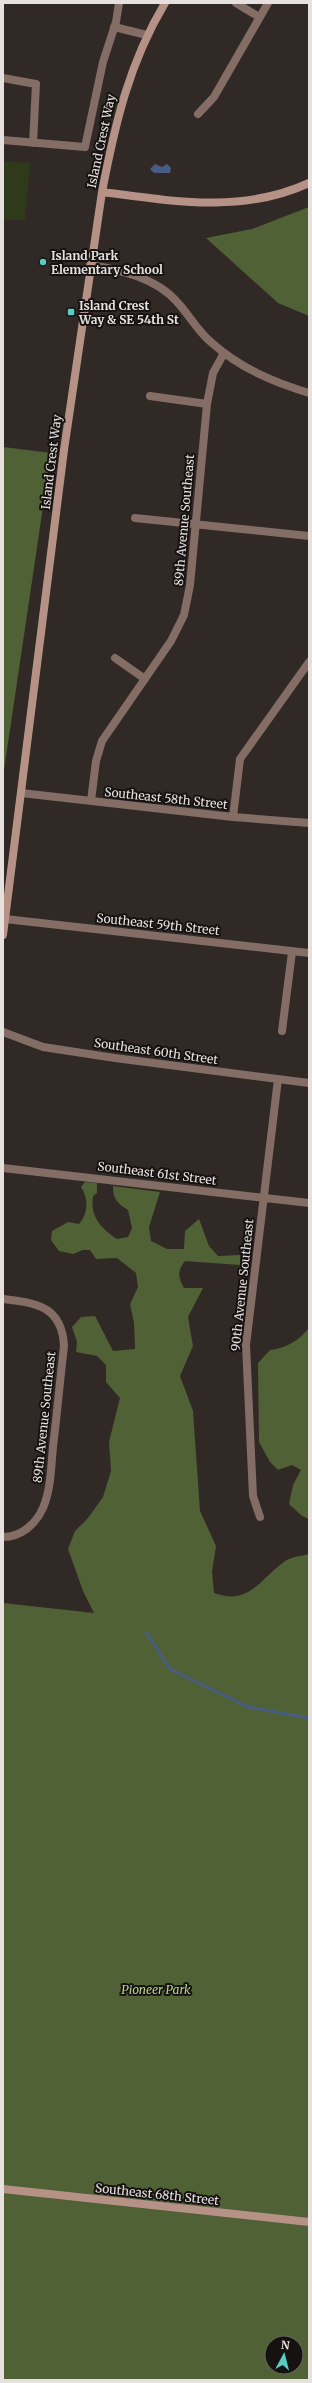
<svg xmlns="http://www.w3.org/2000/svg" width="312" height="2383" font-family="Merriweather,serif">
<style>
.green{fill:#2e3a1a}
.forest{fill:#506135;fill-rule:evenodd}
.water{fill:#485c84}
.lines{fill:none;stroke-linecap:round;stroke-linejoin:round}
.stream{stroke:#485c84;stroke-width:3}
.street{stroke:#836d65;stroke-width:8}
.secondary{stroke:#b69286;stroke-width:8}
.poi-dot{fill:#56cec4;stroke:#161211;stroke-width:1.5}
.labels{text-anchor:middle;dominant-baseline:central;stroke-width:4;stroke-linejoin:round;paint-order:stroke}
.street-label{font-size:12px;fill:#e6e1df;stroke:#161211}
.poi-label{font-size:12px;font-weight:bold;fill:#e6e1df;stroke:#161211;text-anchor:start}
.park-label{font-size:12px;font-style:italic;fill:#b8d48c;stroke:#161211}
</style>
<rect width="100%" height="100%" fill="#302926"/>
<path class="green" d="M 3,161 L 30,163 L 25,221 L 3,219 Z"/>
<path class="forest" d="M 309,207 L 309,316 L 278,303 L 206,238 L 252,229 Z
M 3,447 L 51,453 L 3,777 Z
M 85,1182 L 97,1183 L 97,1193 L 93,1196 C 90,1217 101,1228 117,1239 L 128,1237 L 132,1228 L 128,1210 C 117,1203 113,1199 113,1186 L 160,1192 L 149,1227 L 151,1241 L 167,1249 L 184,1249 L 185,1231 L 199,1219 L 209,1246 L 218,1256 L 240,1255 L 240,1265 L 185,1261 C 177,1271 178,1277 184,1288 L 203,1288 L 188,1317 L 193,1346 L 180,1376 L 193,1411 L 200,1511 L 216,1546 L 212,1572 L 214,1593 C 249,1606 260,1579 285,1561 C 291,1557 302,1556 309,1554 L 309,2380 L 3,2380 L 3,1603 L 94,1613 L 83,1591 L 68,1549 L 75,1531 L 88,1518 L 103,1497 L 111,1471 L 109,1442 L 120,1398 L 106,1382 L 106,1365 L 97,1356 L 76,1352 L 77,1342 L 72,1327 L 81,1317 L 95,1316 L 113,1351 L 135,1349 L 134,1323 L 130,1304 L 138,1287 L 136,1273 L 117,1258 L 96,1259 L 90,1250 L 83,1250 L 73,1254 L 59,1251 L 51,1240 L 52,1231 L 68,1222 L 79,1224 C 88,1214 89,1199 81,1187 ZM 272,2343 L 296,2343 L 296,2367 L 272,2367 Z
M 309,1328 L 309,1519 L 302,1516 L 289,1504 L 293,1485 L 301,1470 L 292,1465 L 278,1470 L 270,1462 L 259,1442 L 258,1363 L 270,1350 C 284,1349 300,1340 309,1328 Z"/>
<path class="water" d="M 155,164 L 162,167 L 167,164 L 171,168 L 170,173 L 154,173 L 150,169 Z"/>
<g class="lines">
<path class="stream" d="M 146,1632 L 170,1669 L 248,1707 L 309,1718"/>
<path class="street" d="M 236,3 L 259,17
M 114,27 L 147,35
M 3,78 L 36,84 L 33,143
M 198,114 L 214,97 L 268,3
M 3,140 L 85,147 L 103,62 L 116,22 L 119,3
M 90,265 C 121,270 157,278 178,303 C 190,316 198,332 212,343 C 240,368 273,382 309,393
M 150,396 L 207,404
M 135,518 L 309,536
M 115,658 L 145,679
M 21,793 L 233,817 L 309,823
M 91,801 L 96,761 L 102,741 L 171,641 L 184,615 L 190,585 L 207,404 L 213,373 L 224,353
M 233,817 L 240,759 L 309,662
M 5,919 L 309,953
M 282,1031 L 292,952
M 3,1032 L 43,1047 L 115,1058 L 309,1083
M 3,1168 L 309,1203
M 3,1299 C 36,1303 62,1306 64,1346 C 60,1380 57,1414 53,1447 C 51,1467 51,1489 43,1508 C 36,1524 21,1537 3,1537
M 260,1517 L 253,1496 L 246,1345 L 278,1079"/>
<path class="secondary" d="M 102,192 C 172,201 242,214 309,183
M 3,935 L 64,450 L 102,192 C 115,124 129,63 165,3
M 3,2189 L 309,2222"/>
</g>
<g class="poi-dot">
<circle cx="43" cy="262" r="4"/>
<rect x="67" y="308" width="8" height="8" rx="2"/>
</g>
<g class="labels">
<g class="street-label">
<text transform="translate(101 141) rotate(-78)">Island Crest Way</text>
<text transform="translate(51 462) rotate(-83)">Island Crest Way</text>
<text transform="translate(184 520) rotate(-85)">89th Avenue Southeast</text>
<text transform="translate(166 798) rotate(6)">Southeast 58th Street</text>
<text transform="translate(158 924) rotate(6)">Southeast 59th Street</text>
<text transform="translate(156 1051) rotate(8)">Southeast 60th Street</text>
<text transform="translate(157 1173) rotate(7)">Southeast 61st Street</text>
<text transform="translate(242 1285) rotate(-84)">90th Avenue Southeast</text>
<text transform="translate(44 1417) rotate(-84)">89th Avenue Southeast</text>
<text transform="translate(157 2194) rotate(6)">Southeast 68th Street</text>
</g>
<g class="poi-label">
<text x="51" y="255">Island Park<tspan x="51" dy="14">Elementary School</tspan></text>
<text x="79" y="305">Island Crest<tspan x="79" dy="14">Way &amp; SE 54th St</tspan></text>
</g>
<g class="park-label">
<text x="156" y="1989">Pioneer Park</text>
</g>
</g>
<rect width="312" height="2383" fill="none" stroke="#e6e1df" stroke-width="8"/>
<g transform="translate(284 2355) rotate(7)"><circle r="19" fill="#161211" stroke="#696563"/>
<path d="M0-3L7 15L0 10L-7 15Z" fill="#56cec4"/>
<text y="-6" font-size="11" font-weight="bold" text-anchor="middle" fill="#e6e1df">N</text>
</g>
</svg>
